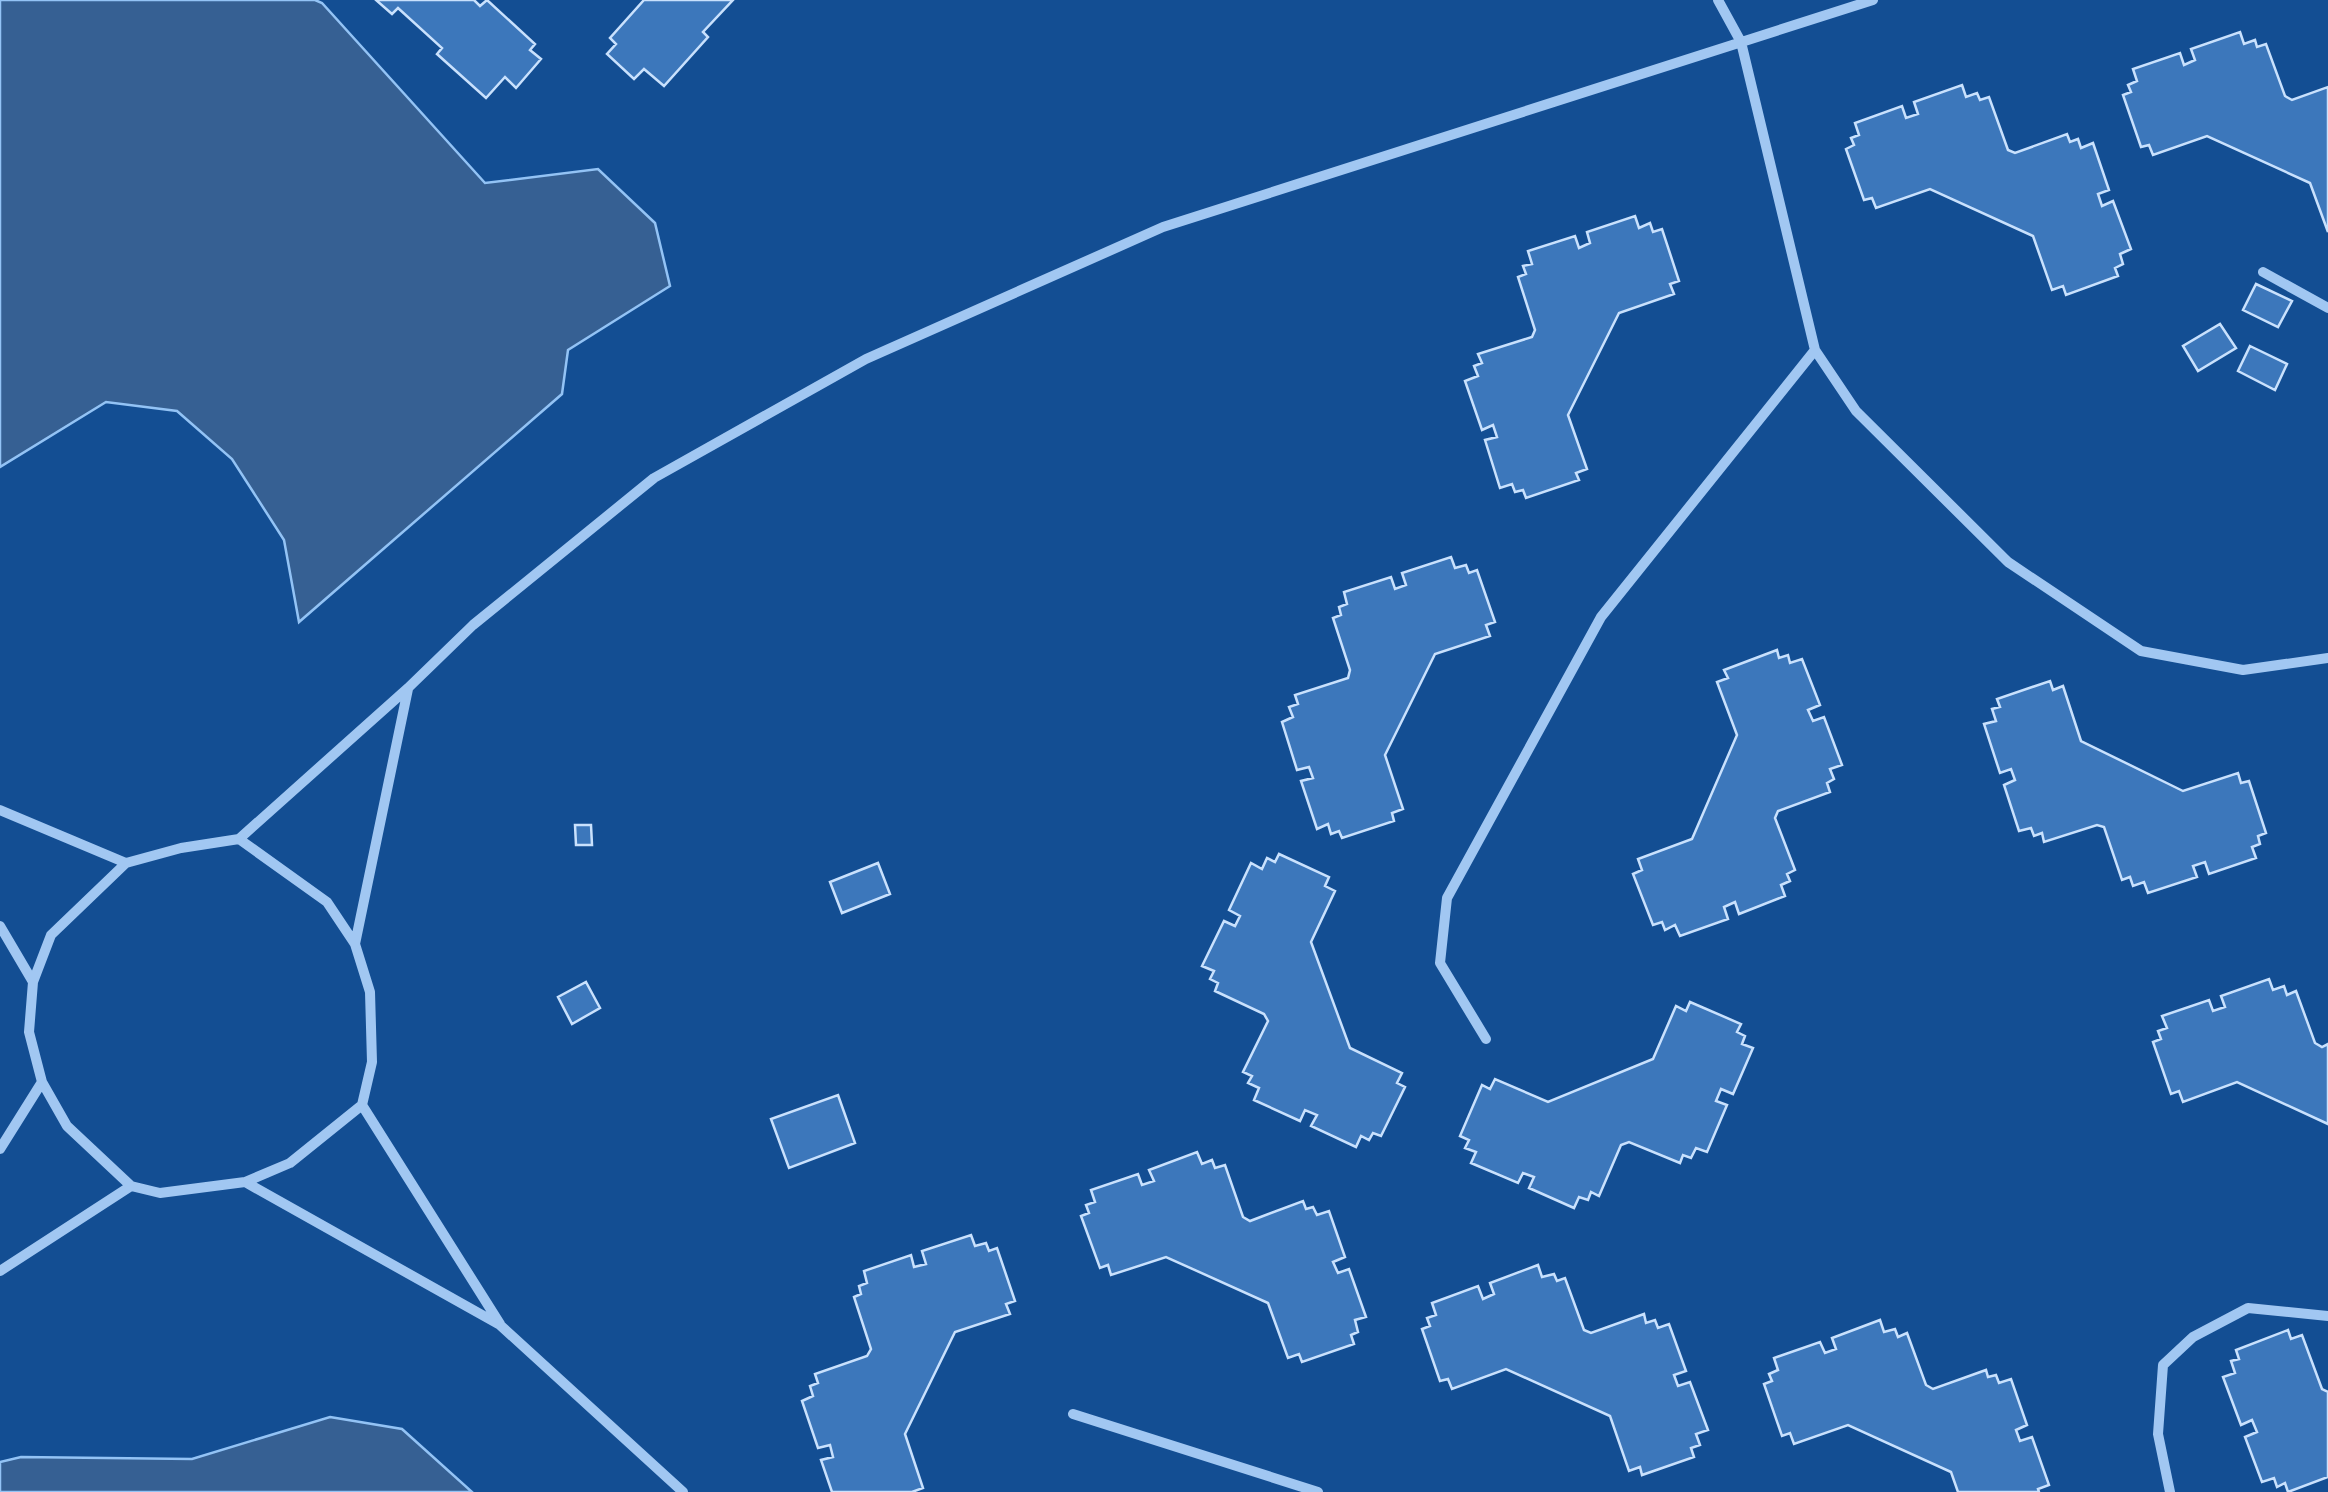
<svg xmlns="http://www.w3.org/2000/svg" width="2328" height="1492" font-family="Commissioner,sans-serif">
<style>
.water{fill:#366093;stroke:#93c3f5;stroke-width:2.5}
.building{fill:#3c77bb;stroke:#c9e1fd;stroke-width:2.5}
.lines{fill:none;stroke-linecap:round;stroke-linejoin:round}
.street{stroke:#a1c7f2;stroke-width:10}
</style>
<rect width="100%" height="100%" fill="#134e93"/>
<path class="water" d="M 0,0 L 315,0 L 322,3 L 485,183 L 598,169 L 655,223 L 670,286 L 568,350 L 562,394 L 299,622 L 284,540 L 232,459 L 177,411 L 106,402 L 0,467 Z
M 330,1417 L 402,1429 L 472,1492 L 0,1492 L 0,1462 L 21,1457 L 192,1459 Z"/>
<path class="building" d="M 376,0 L 474,0 L 480,6 L 487,0 L 535,44 L 530,50 L 541,59 L 516,88 L 505,77 L 486,98 L 437,54 L 442,48 L 398,8 L 392,14 Z
M 644,0 L 733,0 L 703,32 L 708,37 L 664,86 L 644,69 L 634,79 L 607,54 L 616,44 L 610,38 Z
M 2240,32 L 2244,44 L 2255,40 L 2257,47 L 2266,44 L 2285,96 L 2292,100 L 2328,87 L 2328,232 L 2310,183 L 2207,136 L 2153,155 L 2149,145 L 2141,147 L 2123,95 L 2131,92 L 2128,85 L 2137,81 L 2133,69 L 2180,53 L 2184,65 L 2195,60 L 2191,49 Z
M 1962,85 L 1966,97 L 1977,93 L 1980,100 L 1989,97 L 2008,150 L 2015,153 L 2067,134 L 2070,142 L 2078,139 L 2081,148 L 2093,143 L 2109,190 L 2098,194 L 2102,206 L 2113,201 L 2131,249 L 2120,254 L 2123,264 L 2115,268 L 2118,276 L 2066,295 L 2063,286 L 2052,290 L 2033,236 L 1930,189 L 1876,208 L 1872,198 L 1864,200 L 1846,149 L 1854,145 L 1851,138 L 1859,135 L 1855,123 L 1902,106 L 1906,118 L 1918,114 L 1914,102 Z
M 1635,216 L 1639,228 L 1650,223 L 1653,232 L 1662,229 L 1679,281 L 1670,284 L 1674,294 L 1619,313 L 1568,415 L 1587,469 L 1576,473 L 1579,480 L 1526,498 L 1523,490 L 1515,492 L 1512,484 L 1500,488 L 1485,440 L 1497,437 L 1493,425 L 1482,430 L 1465,381 L 1478,376 L 1474,366 L 1482,363 L 1478,354 L 1532,337 L 1535,330 L 1518,277 L 1526,274 L 1523,266 L 1532,264 L 1528,251 L 1575,236 L 1579,248 L 1590,243 L 1587,232 Z
M 2256,284 L 2292,301 L 2278,327 L 2243,310 Z
M 2220,324 L 2236,348 L 2198,371 L 2183,346 Z
M 2250,346 L 2287,364 L 2275,390 L 2238,371 Z
M 1451,557 L 1455,568 L 1466,565 L 1469,573 L 1477,570 L 1495,622 L 1486,625 L 1490,636 L 1435,654 L 1385,755 L 1403,809 L 1392,813 L 1394,821 L 1342,838 L 1339,831 L 1331,834 L 1328,824 L 1317,829 L 1301,781 L 1313,778 L 1309,767 L 1297,770 L 1282,722 L 1293,717 L 1289,707 L 1298,704 L 1295,695 L 1348,678 L 1350,670 L 1333,618 L 1341,615 L 1339,607 L 1347,604 L 1344,592 L 1391,577 L 1395,589 L 1406,585 L 1402,573 Z
M 1777,650 L 1779,658 L 1788,655 L 1790,663 L 1802,659 L 1820,705 L 1808,710 L 1813,721 L 1824,717 L 1842,765 L 1830,769 L 1834,779 L 1827,783 L 1830,792 L 1778,811 L 1775,818 L 1795,870 L 1787,874 L 1790,881 L 1781,885 L 1785,896 L 1739,914 L 1735,902 L 1724,907 L 1728,919 L 1680,936 L 1675,925 L 1665,930 L 1662,922 L 1653,925 L 1633,874 L 1642,870 L 1638,859 L 1692,839 L 1737,735 L 1717,682 L 1728,678 L 1724,670 Z
M 2050,681 L 2053,690 L 2063,686 L 2081,741 L 2183,791 L 2238,773 L 2241,783 L 2249,781 L 2266,833 L 2258,836 L 2260,844 L 2252,847 L 2256,858 L 2209,874 L 2205,862 L 2193,866 L 2197,877 L 2148,893 L 2144,882 L 2133,886 L 2130,877 L 2122,880 L 2104,827 L 2097,825 L 2044,842 L 2042,833 L 2034,836 L 2031,828 L 2019,831 L 2004,785 L 2015,780 L 2011,769 L 2000,773 L 1984,724 L 1996,721 L 1992,709 L 2000,707 L 1997,699 Z
M 575,825 L 591,825 L 592,845 L 576,845 Z
M 1279,854 L 1329,877 L 1325,886 L 1335,891 L 1311,942 L 1350,1048 L 1402,1073 L 1397,1083 L 1405,1087 L 1381,1136 L 1373,1133 L 1369,1140 L 1361,1136 L 1356,1147 L 1311,1126 L 1317,1115 L 1305,1110 L 1300,1121 L 1254,1100 L 1259,1088 L 1248,1083 L 1252,1076 L 1243,1072 L 1268,1021 L 1264,1014 L 1215,991 L 1218,983 L 1210,979 L 1214,971 L 1202,966 L 1224,921 L 1235,926 L 1240,916 L 1229,910 L 1251,863 L 1262,869 L 1267,858 L 1275,862 Z
M 878,863 L 890,894 L 842,913 L 830,882 Z
M 2269,979 L 2273,990 L 2284,986 L 2287,995 L 2296,991 L 2315,1043 L 2322,1047 L 2328,1044 L 2328,1124 L 2237,1082 L 2183,1102 L 2179,1091 L 2171,1094 L 2153,1042 L 2161,1039 L 2158,1031 L 2167,1028 L 2162,1016 L 2209,1000 L 2213,1011 L 2225,1007 L 2221,996 Z
M 586,982 L 600,1008 L 572,1024 L 558,997 Z
M 1690,1002 L 1741,1024 L 1737,1032 L 1745,1036 L 1742,1044 L 1753,1048 L 1733,1094 L 1721,1089 L 1716,1101 L 1727,1105 L 1707,1152 L 1696,1148 L 1691,1158 L 1683,1155 L 1680,1163 L 1629,1142 L 1621,1145 L 1599,1196 L 1591,1192 L 1588,1200 L 1579,1197 L 1574,1208 L 1529,1188 L 1534,1177 L 1523,1173 L 1518,1183 L 1471,1163 L 1476,1152 L 1465,1148 L 1469,1140 L 1460,1136 L 1482,1085 L 1490,1089 L 1495,1079 L 1548,1102 L 1653,1059 L 1676,1006 L 1686,1011 Z
M 838,1095 L 855,1143 L 789,1168 L 771,1119 Z
M 1197,1152 L 1202,1164 L 1212,1160 L 1215,1168 L 1225,1165 L 1243,1217 L 1250,1221 L 1303,1201 L 1306,1209 L 1313,1207 L 1317,1215 L 1329,1211 L 1345,1257 L 1333,1262 L 1338,1273 L 1349,1269 L 1366,1317 L 1355,1320 L 1358,1332 L 1351,1335 L 1354,1344 L 1302,1362 L 1299,1354 L 1288,1358 L 1268,1303 L 1166,1257 L 1111,1275 L 1108,1265 L 1100,1268 L 1081,1216 L 1089,1213 L 1086,1205 L 1095,1202 L 1091,1190 L 1138,1174 L 1142,1185 L 1154,1181 L 1149,1170 Z
M 971,1235 L 975,1246 L 986,1243 L 989,1251 L 997,1248 L 1015,1301 L 1006,1304 L 1010,1314 L 955,1332 L 905,1434 L 923,1488 L 912,1492 L 832,1492 L 821,1460 L 833,1457 L 830,1445 L 818,1448 L 802,1401 L 813,1396 L 810,1386 L 818,1383 L 815,1374 L 867,1356 L 871,1349 L 854,1297 L 861,1294 L 859,1286 L 867,1283 L 864,1271 L 911,1255 L 914,1267 L 926,1264 L 922,1251 Z
M 1538,1265 L 1542,1277 L 1554,1274 L 1557,1281 L 1565,1278 L 1584,1330 L 1591,1333 L 1644,1314 L 1646,1323 L 1655,1320 L 1658,1328 L 1669,1324 L 1686,1371 L 1674,1375 L 1678,1386 L 1690,1382 L 1708,1430 L 1696,1434 L 1700,1445 L 1691,1448 L 1694,1457 L 1642,1475 L 1640,1467 L 1629,1471 L 1610,1416 L 1506,1369 L 1452,1389 L 1448,1379 L 1440,1381 L 1422,1329 L 1430,1326 L 1427,1318 L 1436,1315 L 1432,1303 L 1478,1286 L 1483,1299 L 1494,1294 L 1490,1283 Z
M 1880,1320 L 1884,1332 L 1895,1329 L 1898,1337 L 1907,1333 L 1926,1385 L 1933,1389 L 1986,1370 L 1988,1377 L 1996,1375 L 1999,1383 L 2011,1379 L 2027,1425 L 2016,1430 L 2020,1441 L 2032,1437 L 2049,1485 L 2038,1489 L 2039,1492 L 1958,1492 L 1951,1472 L 1848,1425 L 1794,1444 L 1790,1433 L 1782,1436 L 1764,1384 L 1772,1381 L 1769,1374 L 1778,1370 L 1774,1358 L 1820,1342 L 1825,1353 L 1836,1349 L 1832,1338 Z
M 2288,1330 L 2291,1339 L 2302,1335 L 2322,1389 L 2328,1392 L 2328,1477 L 2288,1492 L 2285,1483 L 2277,1487 L 2274,1478 L 2262,1482 L 2245,1437 L 2257,1432 L 2252,1420 L 2241,1425 L 2223,1377 L 2235,1373 L 2231,1361 L 2239,1359 L 2236,1350 Z"/>
<g class="lines">
<path class="street" d="M 1718,0 L 1741,42 L 1815,350 L 1856,411 L 2008,562 L 2141,651 L 2243,670 L 2328,658
M 2263,272 L 2328,308
M 0,810 L 126,863 L 181,848 L 239,839 L 327,902 L 355,944 L 370,992 L 372,1062 L 362,1105 L 290,1163 L 245,1182 L 160,1193 L 131,1186 L 67,1126 L 42,1082 L 29,1032 L 33,982 L 51,935 L 126,863
M 239,839 L 408,688 L 473,625 L 654,478 L 866,359 L 1163,227 L 1873,0
M 0,926 L 33,982
M 355,944 L 408,689
M 1486,1039 L 1440,963 L 1447,898 L 1601,617 L 1815,350
M 362,1105 L 500,1324
M 0,1149 L 42,1082
M 245,1182 L 500,1325 L 683,1492
M 0,1271 L 131,1186
M 1073,1414 L 1318,1492
M 2170,1492 L 2158,1434 L 2163,1365 L 2193,1337 L 2248,1308 L 2328,1316"/>
</g>
</svg>
